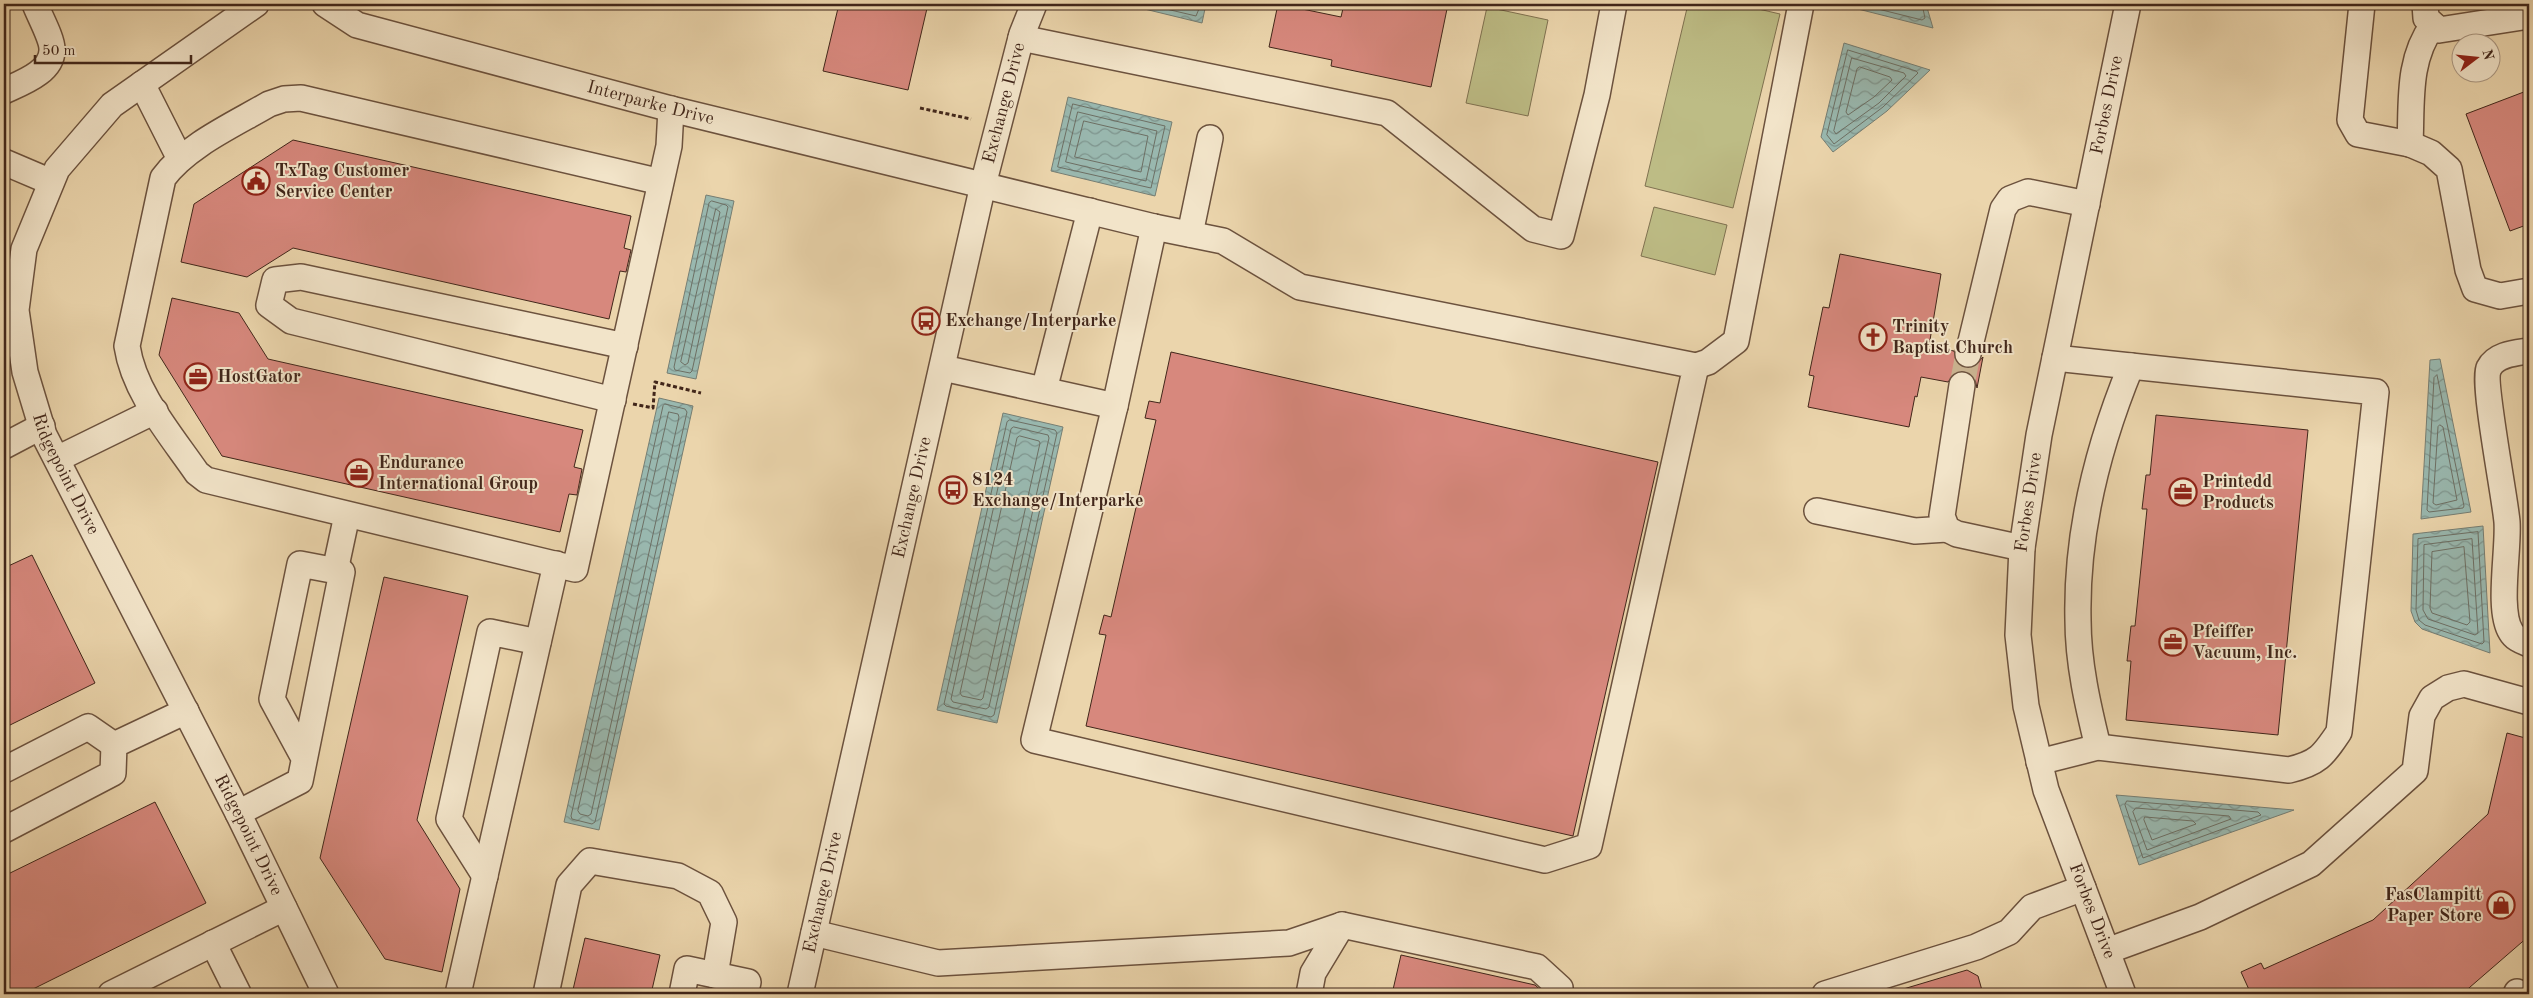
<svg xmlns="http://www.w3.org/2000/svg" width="2533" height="998" font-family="'Old Standard TT',serif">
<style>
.green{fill:#bdbc85;stroke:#7f7150}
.water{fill:url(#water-waves);stroke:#767e73}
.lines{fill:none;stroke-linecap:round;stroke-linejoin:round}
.shore{stroke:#6d6f64;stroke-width:1}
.building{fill:#d7887d;stroke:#41261a}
.minor-tunnel{stroke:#c9b28f;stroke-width:25;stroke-dasharray:25 12;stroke-linecap:butt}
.minor-casing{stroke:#6c523e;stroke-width:28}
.path{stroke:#41261a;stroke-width:3;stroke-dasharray:4 2.5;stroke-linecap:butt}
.minor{stroke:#f2e4c9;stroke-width:25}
.labels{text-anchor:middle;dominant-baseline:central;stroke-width:4;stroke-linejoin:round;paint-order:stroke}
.street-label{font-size:18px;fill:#41261a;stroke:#f2e4c9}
.poi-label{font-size:18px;font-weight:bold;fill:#41261a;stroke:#f2e4c9;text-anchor:start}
</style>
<defs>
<pattern id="water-waves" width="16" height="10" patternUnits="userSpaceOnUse" patternTransform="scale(1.25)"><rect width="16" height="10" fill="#99b8af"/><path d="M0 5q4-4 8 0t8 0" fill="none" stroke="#7e958e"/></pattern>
</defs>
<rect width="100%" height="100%" fill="#ebd5ac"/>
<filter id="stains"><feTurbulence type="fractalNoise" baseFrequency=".004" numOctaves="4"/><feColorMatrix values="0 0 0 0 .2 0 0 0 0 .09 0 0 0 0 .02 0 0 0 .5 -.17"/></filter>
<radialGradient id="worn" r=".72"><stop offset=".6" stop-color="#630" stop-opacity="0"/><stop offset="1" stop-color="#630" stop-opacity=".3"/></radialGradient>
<path class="green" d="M 1688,4 L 1737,4 L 1780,14 L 1733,208 L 1645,186 Z
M 1487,7 L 1548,20 L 1528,116 L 1466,103 Z
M 1654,207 L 1727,225 L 1715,275 L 1641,256 Z"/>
<path class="water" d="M 1124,4 L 1206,4 L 1202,23 Z
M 1850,4 L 1926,4 L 1933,28 L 1850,7 Z
M 1844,43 L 1930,70 L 1887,111 L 1833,152 L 1821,137 Z
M 1068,97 L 1172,122 L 1155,196 L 1051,171 Z
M 706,195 L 734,201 L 696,379 L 667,373 Z
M 2440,359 L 2471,512 L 2421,519 L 2430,360 Z
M 659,398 L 693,406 L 599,830 L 564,822 Z
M 1003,413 L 1063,427 L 997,723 L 937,710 Z
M 2483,526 L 2490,653 L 2422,629 L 2415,622 L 2411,611 L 2413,534 Z
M 2116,795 L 2294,810 L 2139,865 Z"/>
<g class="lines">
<path class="shore" d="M 1145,4 L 1196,16 L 1201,4
M 1858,4 L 1922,20 L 1925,18 L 1922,4
M 1848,50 L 1916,71 L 1918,73 L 1883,107 L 1834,144 L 1827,135 Z
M 1852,58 L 1904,73 L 1906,76 L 1879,103 L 1836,134 L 1834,131 Z
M 1860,67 L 1890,77 L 1892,80 L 1874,97 L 1848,115 L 1846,112 L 1857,69 Z
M 1073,104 L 1165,126 L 1151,188 L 1058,167 Z
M 1078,112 L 1157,131 L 1146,181 L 1066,162 Z
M 1084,121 L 1148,136 L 1141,172 L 1075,157 Z
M 712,201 L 726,205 L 728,207 L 692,371 L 690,373 L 675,370 L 674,367 L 709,203 Z
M 716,209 L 720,212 L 688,363 L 685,365 L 681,362 Z
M 2437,375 L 2464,506 L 2463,508 L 2429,512 L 2427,510 L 2434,378 Z
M 665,404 L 685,409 L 687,412 L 595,822 L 592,824 L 572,819 L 571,816 L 663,406 Z
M 669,412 L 678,414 L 679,417 L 591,814 L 588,816 L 580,814 L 578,811 Z
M 1010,420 L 1055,430 L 1057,433 L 994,715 L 991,717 L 946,706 L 944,704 L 1007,422 Z
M 2440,425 L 2443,427 L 2457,500 L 2436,505 L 2433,503 L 2438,427 Z
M 1014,427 L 1048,435 L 1049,438 L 989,707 L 986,709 L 953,702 L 951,699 L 1011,429 Z
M 1020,436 L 1039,441 L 1040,443 L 983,698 L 981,700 L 962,696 L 960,693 L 1017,438 Z
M 2478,532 L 2484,642 L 2482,644 L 2425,625 L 2419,620 L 2416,610 L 2418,539 Z
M 2472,539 L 2478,633 L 2475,635 L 2428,619 L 2423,610 L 2424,545 Z
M 2464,547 L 2470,622 L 2467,625 L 2432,613 L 2430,608 L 2432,552 Z
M 2127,801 L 2258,812 L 2261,815 L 2143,858 L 2125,805 Z
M 2136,808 L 2229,816 L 2231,819 L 2147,850 L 2133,812 Z
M 2145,817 L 2193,821 L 2196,824 L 2152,840 L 2144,820 Z"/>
</g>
<path class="building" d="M 839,4 L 928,4 L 908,90 L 823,71 Z
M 1278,4 L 1341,17 L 1344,4 L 1448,4 L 1431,87 L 1331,66 L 1332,60 L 1269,47 Z
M 2529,90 L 2529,224 L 2510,231 L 2466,114 Z
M 293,140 L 631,216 L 624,248 L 631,250 L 626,272 L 620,271 L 609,319 L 293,248 L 247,277 L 181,262 L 194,204 Z
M 1840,254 L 1941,274 L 1929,346 L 1954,351 L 1958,364 L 1965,368 L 1973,368 L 1983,357 L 1977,388 L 1975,379 L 1965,371 L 1956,372 L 1948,382 L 1921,377 L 1917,397 L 1915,396 L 1909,427 L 1808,407 L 1814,376 L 1809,375 L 1823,307 L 1829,308 Z
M 172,298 L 239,313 L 268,359 L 583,430 L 574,467 L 582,469 L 577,495 L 569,494 L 560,532 L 222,456 L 159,355 Z
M 1171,352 L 1658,462 L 1573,836 L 1086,726 L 1106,635 L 1099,634 L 1104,615 L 1111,617 L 1156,420 L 1145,418 L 1149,401 L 1160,403 Z
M 2156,415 L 2308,430 L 2278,735 L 2126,720 L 2131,661 L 2127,661 L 2131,626 L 2135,626 L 2147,509 L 2142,509 L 2146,475 L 2150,475 Z
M 32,555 L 95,683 L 4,728 L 4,568 Z
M 384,577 L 468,596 L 417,820 L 460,889 L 442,972 L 385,959 L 320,858 Z
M 2507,733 L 2529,739 L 2529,936 L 2462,994 L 2251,994 L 2241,972 L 2261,963 L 2264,969 L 2373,920 L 2488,814 Z
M 155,802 L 206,903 L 23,994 L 4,994 L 4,876 Z
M 585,938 L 660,955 L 651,994 L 572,994 Z
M 1401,955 L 1535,985 L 1545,994 L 1392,994 Z
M 1967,970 L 1978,976 L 1983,994 L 1901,994 L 1900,990 Z"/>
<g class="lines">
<path class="minor-tunnel" d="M 1962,385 L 1968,354"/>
<g class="minor-casing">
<g id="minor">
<path id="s1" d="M 256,4 L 112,105 L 57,169 L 24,249 L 16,310 L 25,372 L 44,435 L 238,813 L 326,994"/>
<path id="s2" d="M 325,4 L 357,25 L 671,109 L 1154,227 L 1223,241 L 1300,287 L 1696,366 L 1589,846 L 1545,860 L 1034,740 L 1115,406 L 943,368"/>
<path d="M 2362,4 L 2350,120 L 2358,134 L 2410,144 L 2431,153 L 2449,169 L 2468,270 L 2475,289 L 2500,296 L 2529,291"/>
<path d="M 2425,4 L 2426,18 L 2439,30 L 2529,16"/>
<path d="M 1021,38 L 1387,113 L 1533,229 L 1561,236 L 1597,95 L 1614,4"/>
<path d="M 142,84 L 180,159"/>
<path d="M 4,91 C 21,83 53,72 52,49 C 52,38 39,15 35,4"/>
<path d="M 2410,144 C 2412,103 2407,60 2433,25"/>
<path d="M 4,162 L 51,182"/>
<path d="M 661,182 L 301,98 L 284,99 L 269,104 C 235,124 186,146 163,178 L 127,346 C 134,393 171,435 197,473 L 206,480 L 575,569 L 669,146 L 671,109"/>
<path d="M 1190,234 L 1210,138"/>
<path d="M 2529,351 C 2516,353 2496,354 2489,368 C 2482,381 2505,497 2507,522 C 2509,550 2497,610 2511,632 C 2515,639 2522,641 2529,644"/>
<path d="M 1968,354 L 2003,209 L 2010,199 L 2028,192 L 2087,204"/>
<path d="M 1696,366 L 1708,362 L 1736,341 L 1801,4"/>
<path d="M 1962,385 L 1942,516 L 1947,529 L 1957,534 L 2022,548"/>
<path d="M 1044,390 L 1090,211"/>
<path d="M 613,400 L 291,321 L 269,305 L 275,280 L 301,277 L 625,346"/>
<path d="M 1115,406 L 1154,227"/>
<path d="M 4,446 L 42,426"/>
<path d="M 57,459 L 155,411"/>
<path d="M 1817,511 L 1915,531 L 1947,529"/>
<path d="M 335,571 L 347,515"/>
<path d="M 2098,747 C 2088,706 2078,663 2078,620 C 2076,533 2098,446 2131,366"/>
<path d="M 2039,762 L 2098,747 L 2289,770 C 2318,763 2323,756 2339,732 L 2376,392 L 2055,358"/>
<path d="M 4,770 L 88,727 L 114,745"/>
<path d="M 238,813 L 300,781 L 342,572 L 300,564 L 272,699 L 304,758"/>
<path d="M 4,830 L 113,773 L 114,745 L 186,711"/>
<path d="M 485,876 L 449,819 L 490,632 L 538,642"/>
<path d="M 814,933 L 938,963 L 1289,943 L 1342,925 L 1537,967 L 1560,988 L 1559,994"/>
<path d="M 213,943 L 238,993 L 235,994"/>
<path d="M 2107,951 L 2200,917 L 2311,864 L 2415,771 L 2422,716 L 2432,698 L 2448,688 L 2464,684 L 2529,702"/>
<path d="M 2517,992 L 2519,994"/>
<path d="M 111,994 L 284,908"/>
<path d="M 458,994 L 556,564"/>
<path d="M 546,994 L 569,885 L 590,861 L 678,876 L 710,893 L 724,922 L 715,975"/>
<path d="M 682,994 L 687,969 L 748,982 L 745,994"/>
<path id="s3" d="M 800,994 L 983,185 L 1022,34 L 1034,4"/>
<path d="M 1309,994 L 1313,973 L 1342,925"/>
<path d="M 1825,994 L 1976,947 L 2009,932 L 2032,907 L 2083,888"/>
<path id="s4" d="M 2123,994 L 2046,790 L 2026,706 L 2018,635 L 2022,548 L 2039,435 L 2128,4"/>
</g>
</g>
<path class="path" d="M 920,108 L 971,119
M 633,404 L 653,408 L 655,382 L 701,393"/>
<use href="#minor" class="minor"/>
</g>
<defs>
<g id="civic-ring" transform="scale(1.4375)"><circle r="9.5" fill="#f2e4c9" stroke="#8f2418" stroke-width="1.5"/><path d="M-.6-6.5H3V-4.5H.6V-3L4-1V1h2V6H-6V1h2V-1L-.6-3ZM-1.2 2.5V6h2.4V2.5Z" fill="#8f2418"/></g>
<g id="bus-ring" transform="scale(1.4375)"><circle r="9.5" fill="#f2e4c9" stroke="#8f2418" stroke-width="1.5"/><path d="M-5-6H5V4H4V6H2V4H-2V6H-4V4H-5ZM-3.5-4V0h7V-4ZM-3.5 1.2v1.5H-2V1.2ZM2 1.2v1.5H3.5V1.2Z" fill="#8f2418"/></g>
<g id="church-ring" transform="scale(1.4375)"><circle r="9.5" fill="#f2e4c9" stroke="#8f2418" stroke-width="1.5"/><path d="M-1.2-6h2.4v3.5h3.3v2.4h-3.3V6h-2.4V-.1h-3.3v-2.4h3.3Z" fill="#8f2418"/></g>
<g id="office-ring" transform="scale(1.4375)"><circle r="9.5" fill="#f2e4c9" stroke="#8f2418" stroke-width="1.5"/><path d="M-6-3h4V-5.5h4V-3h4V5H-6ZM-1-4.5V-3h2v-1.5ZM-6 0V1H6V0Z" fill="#8f2418"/></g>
<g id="shop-ring" transform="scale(1.4375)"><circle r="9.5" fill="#f2e4c9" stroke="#8f2418" stroke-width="1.5"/><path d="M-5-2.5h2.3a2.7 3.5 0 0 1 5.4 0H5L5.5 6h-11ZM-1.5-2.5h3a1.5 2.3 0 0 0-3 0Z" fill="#8f2418"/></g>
</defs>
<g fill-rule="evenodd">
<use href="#civic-ring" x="256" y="181"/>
<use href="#bus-ring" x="926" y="321"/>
<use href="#church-ring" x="1873" y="337"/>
<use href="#office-ring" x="198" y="377"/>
<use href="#office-ring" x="359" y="473"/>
<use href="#bus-ring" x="953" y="490"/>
<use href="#office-ring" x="2183" y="492"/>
<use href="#office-ring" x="2173" y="642"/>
<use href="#shop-ring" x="2501" y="905"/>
</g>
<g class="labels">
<g class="street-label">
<text stroke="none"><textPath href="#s2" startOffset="342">Interparke Drive</textPath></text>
<text stroke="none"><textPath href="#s3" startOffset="914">Exchange Drive</textPath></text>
<text stroke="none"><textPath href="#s4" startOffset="914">Forbes Drive</textPath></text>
<text stroke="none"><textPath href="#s1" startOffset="581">Ridgepoint Drive</textPath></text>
<text stroke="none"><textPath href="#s3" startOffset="509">Exchange Drive</textPath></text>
<text stroke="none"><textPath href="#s4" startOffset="509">Forbes Drive</textPath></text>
<text stroke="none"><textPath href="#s1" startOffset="986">Ridgepoint Drive</textPath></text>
<text stroke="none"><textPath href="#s3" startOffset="104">Exchange Drive</textPath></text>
<text transform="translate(2092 911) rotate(69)">Forbes Drive</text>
</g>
<g class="poi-label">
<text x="275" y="171">TxTag Customer<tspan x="275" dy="21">Service Center</tspan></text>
<text x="945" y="321">Exchange/Interparke</text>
<text x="1892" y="327">Trinity<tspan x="1892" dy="21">Baptist Church</tspan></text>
<text x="217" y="377">HostGator</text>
<text x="378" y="463">Endurance<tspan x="378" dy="21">International Group</tspan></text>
<text x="972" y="480">8124<tspan x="972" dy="21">Exchange/Interparke</tspan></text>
<text x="2202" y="482">Printedd<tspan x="2202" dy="21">Products</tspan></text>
<text x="2192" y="632">Pfeiffer<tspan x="2192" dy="21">Vacuum, Inc.</tspan></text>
<text x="2482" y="895" text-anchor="end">FasClampitt<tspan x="2482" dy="21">Paper Store</tspan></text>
</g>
</g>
<rect width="2533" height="998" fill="none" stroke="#ebd5ac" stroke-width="20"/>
<rect x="5" y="5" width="2523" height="988" fill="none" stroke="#41261a" stroke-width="2.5"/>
<rect x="10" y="10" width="2513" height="978" fill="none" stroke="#41261a"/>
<g transform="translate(2476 58) rotate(74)"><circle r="24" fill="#f2e4c9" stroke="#ab9883"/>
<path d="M0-4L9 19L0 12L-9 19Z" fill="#8f2418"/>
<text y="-8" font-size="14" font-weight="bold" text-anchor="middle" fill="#41261a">N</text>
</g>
<path d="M35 55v8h156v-8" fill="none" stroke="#41261a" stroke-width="2.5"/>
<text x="42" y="55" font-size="15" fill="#41261a" stroke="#f2e4c9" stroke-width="4" paint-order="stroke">50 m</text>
<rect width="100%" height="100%" filter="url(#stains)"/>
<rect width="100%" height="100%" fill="url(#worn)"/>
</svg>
